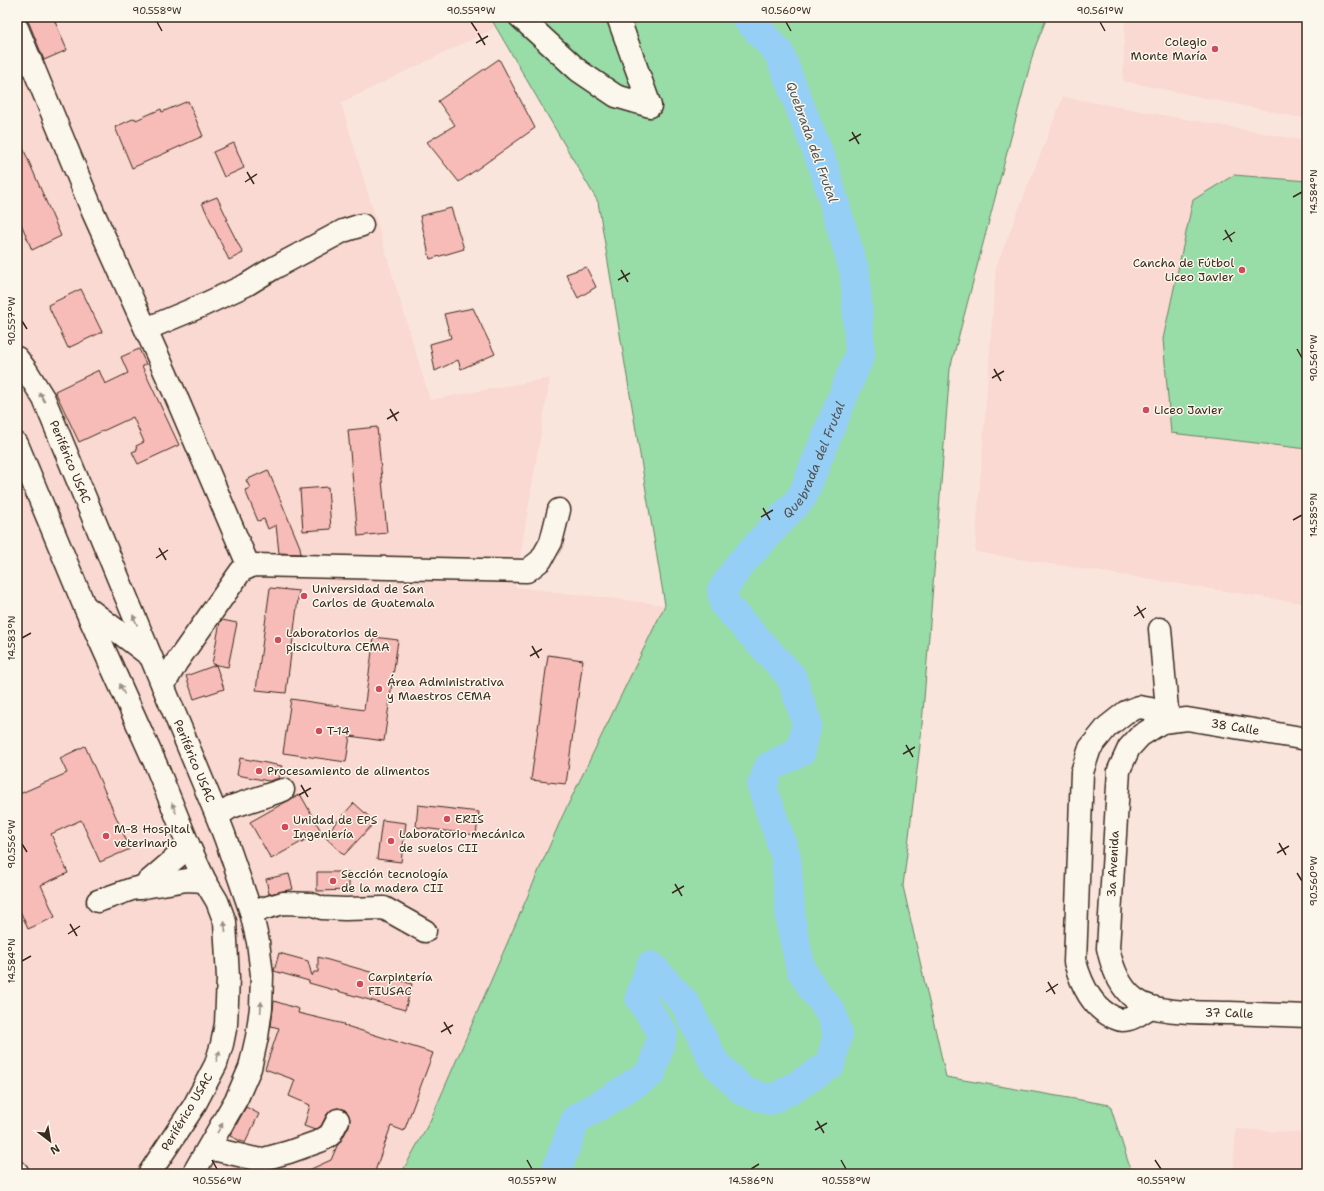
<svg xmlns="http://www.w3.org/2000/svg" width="1324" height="1191" font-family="'Shantell Sans',sans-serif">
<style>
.built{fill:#f9d9d1}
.green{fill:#98dca8;stroke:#6a8363}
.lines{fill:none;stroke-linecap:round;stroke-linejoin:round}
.river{stroke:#96cff5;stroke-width:30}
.building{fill:#f8bcb8;stroke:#3b2a1e}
.minor-casing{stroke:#3b2a1e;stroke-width:25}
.path{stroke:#3b2a1e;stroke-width:2.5;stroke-dasharray:3 3;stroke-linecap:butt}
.minor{stroke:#fbf7ec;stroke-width:22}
.oneway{fill:#9b9085}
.ticks{fill:none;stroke:#3b2a1e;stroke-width:1.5}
.poi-dot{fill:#d1495b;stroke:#fbf7ec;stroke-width:1.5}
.labels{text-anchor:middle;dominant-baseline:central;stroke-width:3;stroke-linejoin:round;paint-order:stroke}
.poi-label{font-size:12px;fill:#3b2a1e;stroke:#fbf7ec;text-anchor:start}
.street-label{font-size:12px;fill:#3b2a1e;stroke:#fbf7ec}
.water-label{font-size:13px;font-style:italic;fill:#525354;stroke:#fbf7ec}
.neatline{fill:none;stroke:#3b2a1e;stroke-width:1.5}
.ticks-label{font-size:10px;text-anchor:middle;fill:#3b2a1e}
</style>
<rect width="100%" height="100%" fill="#fae5dc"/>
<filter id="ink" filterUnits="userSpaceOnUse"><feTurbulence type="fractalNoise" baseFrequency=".025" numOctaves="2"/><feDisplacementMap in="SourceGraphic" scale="8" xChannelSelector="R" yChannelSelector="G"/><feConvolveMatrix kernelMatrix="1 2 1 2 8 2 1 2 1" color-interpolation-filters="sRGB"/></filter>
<g filter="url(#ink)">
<path class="built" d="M 17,17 L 490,17 L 495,28 L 341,103 L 430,400 L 550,378 L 515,587 L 666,605 L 562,817 L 430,1121 L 401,1174 L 17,1174 Z
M 1125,17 L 1307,17 L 1307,119 L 1123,81 Z
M 1063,97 L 1307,141 L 1307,604 L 975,552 L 996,267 Z
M 1236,1129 L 1307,1133 L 1307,1174 L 1233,1174 Z"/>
<path class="green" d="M 490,17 L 1047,17 L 1034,50 L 950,369 L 921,737 L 903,886 L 946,1077 L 1110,1105 L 1132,1174 L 401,1174 L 430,1121 L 562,817 L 665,605 L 598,202 Z
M 1234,175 L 1307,181 L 1307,449 L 1171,433 L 1163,339 L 1193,200 Z"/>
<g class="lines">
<path class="river" id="s1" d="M 555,1174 L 576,1119 L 612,1098 L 651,1073 L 663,1033 L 640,998 L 651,966 L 685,1003 L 714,1062 L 743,1091 L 771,1100 L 798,1085 L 830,1065 L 838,1034 L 831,1012 L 813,989 L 801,969 L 791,923 L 786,857 L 762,786 L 769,767 L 801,751 L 807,723 L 791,676 L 725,605 L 722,591 L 739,565 L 802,497 L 860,354 L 855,273 L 824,168 L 779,53 L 746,17"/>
</g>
<path class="building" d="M 25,17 L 53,17 L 67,50 L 44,60 L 29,23 Z
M 499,59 L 535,128 L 459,182 L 427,142 L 455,125 L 438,101 Z
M 188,101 L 203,136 L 132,168 L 115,127 L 135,118 L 136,120 L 161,109 L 162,112 Z
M 17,134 L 61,236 L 32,250 L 17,214 Z
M 234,143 L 244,168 L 224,177 L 213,152 Z
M 217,197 L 228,220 L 226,220 L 243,253 L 229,260 L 202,203 Z
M 451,208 L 464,249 L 430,259 L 420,216 Z
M 586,267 L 596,287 L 578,298 L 566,274 Z
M 81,289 L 102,332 L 68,348 L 48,305 Z
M 473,308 L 495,354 L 461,369 L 458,360 L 435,371 L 430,344 L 451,338 L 444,314 Z
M 139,349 L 146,364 L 142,366 L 179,445 L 138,464 L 132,452 L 137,450 L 136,446 L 144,442 L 133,417 L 79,442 L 55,391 L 99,370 L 105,384 L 128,373 L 121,357 Z
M 377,427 L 387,533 L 358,536 L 348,430 Z
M 268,470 L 300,547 L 301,554 L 279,553 L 276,525 L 268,529 L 264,519 L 258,521 L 245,490 L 250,488 L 246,480 Z
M 328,487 L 331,529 L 303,531 L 300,489 Z
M 270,588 L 299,591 L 286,693 L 256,690 Z
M 222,620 L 237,623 L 228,667 L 212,664 L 220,622 Z
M 374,637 L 398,640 L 384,741 L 350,736 L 346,762 L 283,753 L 291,699 L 364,710 Z
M 548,655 L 583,660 L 566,784 L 531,780 Z
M 216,665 L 224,689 L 194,699 L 186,676 Z
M 85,746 L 130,849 L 100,862 L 81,820 L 51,834 L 68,873 L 41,885 L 55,917 L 28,929 L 17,904 L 17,795 L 67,773 L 60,758 Z
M 240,758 L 282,766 L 279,778 L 269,781 L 237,775 Z
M 300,794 L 321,831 L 271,859 L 250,822 Z
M 354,803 L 375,822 L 344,855 L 324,836 Z
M 418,805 L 479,812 L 476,835 L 416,827 Z
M 382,820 L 406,823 L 401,862 L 377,859 Z
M 317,872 L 349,872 L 349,890 L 317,891 Z
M 289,874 L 293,889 L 269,894 L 266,879 Z
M 279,953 L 308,961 L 312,976 L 314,972 L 318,972 L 318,957 L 412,984 L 405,1010 L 309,983 L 309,981 L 274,971 Z
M 274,1001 L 299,1009 L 298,1013 L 344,1024 L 343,1025 L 433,1053 L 404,1131 L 391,1126 L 374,1174 L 300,1174 L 331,1160 L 337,1146 L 341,1141 L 349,1126 L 350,1119 L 348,1113 L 344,1109 L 337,1108 L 331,1110 L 327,1114 L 321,1126 L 315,1130 L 304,1126 L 310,1105 L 289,1096 L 295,1080 L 265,1069 L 279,1028 L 271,1026 Z
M 246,1107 L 259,1114 L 245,1143 L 230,1136 Z"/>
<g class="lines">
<g class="minor-casing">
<g id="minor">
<path d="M 520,17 L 579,71 L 616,96 L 650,106 L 618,17"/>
<path d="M 17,28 L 93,212 L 175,394 L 249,567"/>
<path d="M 146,329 L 201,306 L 246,285 L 272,269 L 343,231 L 362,225"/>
<path id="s2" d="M 17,358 L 26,370 L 44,399 L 217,816 L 225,837 L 251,912 L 258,942 L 262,975 L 261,1008 L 257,1037 L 250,1068 L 237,1098 L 193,1174"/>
<path d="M 17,444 L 84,605 L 156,765 L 188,844 L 205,881 L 217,901 L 225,922 L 228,978 L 226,1024 L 222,1044 L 216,1064 L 194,1106 L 149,1174"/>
<path d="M 86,607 L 149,655"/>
<path d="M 1160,629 L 1168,721"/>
<path d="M 163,686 L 176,663 L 241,571 L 253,565 L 527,571 L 541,560 L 551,542 L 559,510"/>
<path id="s3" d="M 1307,739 L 1187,719 L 1162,722 L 1140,736 L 1129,748 L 1119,770 L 1108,948 C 1112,967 1119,987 1135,999 C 1155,1015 1205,1012 1230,1013 C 1256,1014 1281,1015 1307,1016"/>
<path d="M 217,816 L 231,807 L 283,790"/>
<path d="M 141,888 L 178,856 L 188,844"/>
<path d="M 98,901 L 132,889 L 187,880 L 205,881"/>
<path d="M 251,912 L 283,903 L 311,904 L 322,908 L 345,909 L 384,908 L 425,931"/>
<path d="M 1151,1007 C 1142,1012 1133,1020 1122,1020 C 1119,1020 1116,1018 1113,1017 C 1092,1008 1081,983 1075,962 L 1082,772 L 1090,748 L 1107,727 L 1126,712 L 1139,707 L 1151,709 L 1162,722"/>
<path d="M 209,1148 L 260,1160 L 289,1152 L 320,1141 L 330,1135 L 338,1120"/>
<path d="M 17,1172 L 18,1174"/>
</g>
</g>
<path class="path" d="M 112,1172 L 115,1174"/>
<use href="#minor" class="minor"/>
</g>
<defs><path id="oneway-solid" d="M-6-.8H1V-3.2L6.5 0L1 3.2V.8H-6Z"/></defs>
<g class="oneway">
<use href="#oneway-solid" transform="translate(42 397) rotate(-119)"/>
<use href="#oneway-solid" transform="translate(135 620) rotate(-113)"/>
<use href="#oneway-solid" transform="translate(122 689) rotate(-114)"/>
<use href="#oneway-solid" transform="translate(174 808) rotate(-112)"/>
<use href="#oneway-solid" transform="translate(225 927) rotate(-96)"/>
<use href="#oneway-solid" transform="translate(261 1007) rotate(-86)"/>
<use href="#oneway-solid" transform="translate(218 1056) rotate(-72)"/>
<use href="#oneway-solid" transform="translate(220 1128) rotate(-60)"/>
</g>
</g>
<path class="ticks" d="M 157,22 L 162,31M 471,22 L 477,31M 786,22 L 791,31M 1100,22 L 1105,31M 478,33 L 485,45M 476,43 L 488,36M 852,132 L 859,144M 849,141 L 861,134M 247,172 L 254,184M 245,182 L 257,174M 1293,197 L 1302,192M 1225,230 L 1232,242M 1223,240 L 1235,232M 621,270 L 628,282M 618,280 L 630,273M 22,321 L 27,329M 1297,349 L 1302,358M 994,369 L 1001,381M 992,378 L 1004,371M 390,409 L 397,421M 387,419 L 399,412M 763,508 L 770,520M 761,517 L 773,510M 1293,520 L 1302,515M 159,548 L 166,560M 156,558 L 168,550M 1137,606 L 1144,618M 1134,616 L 1146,608M 22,638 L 31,633M 532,646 L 539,658M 530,656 L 542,649M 906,745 L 913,757M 903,754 L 915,747M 301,785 L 308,797M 299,795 L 311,788M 1279,843 L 1286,855M 22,844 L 27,852M 1277,853 L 1289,846M 1297,873 L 1302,881M 675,884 L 682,896M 672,893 L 684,886M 70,924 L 77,936M 68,934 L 80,926M 22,961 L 31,956M 1048,982 L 1055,994M 1046,992 L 1058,984M 444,1022 L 451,1034M 441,1032 L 453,1025M 817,1121 L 824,1133M 815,1130 L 827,1123M 212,1160 L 217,1169M 527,1160 L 532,1169M 841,1160 L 846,1169M 1155,1160 L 1161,1169M 751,1169 L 759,1164"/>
<g class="poi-dot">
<circle cx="1215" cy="49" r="4"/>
<circle cx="1242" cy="270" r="4"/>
<circle cx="1146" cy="410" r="4"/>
<circle cx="304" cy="596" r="4"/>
<circle cx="278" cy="640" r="4"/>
<circle cx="379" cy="689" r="4"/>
<circle cx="319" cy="731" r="4"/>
<circle cx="259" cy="771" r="4"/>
<circle cx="447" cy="819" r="4"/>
<circle cx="285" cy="827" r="4"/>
<circle cx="106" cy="836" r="4"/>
<circle cx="391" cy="841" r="4"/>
<circle cx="333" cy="881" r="4"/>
<circle cx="360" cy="984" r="4"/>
</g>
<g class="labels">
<g class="poi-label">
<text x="1207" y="42" text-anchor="end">Colegio<tspan x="1207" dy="14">Monte María</tspan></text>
<text x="1234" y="263" text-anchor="end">Cancha de Fútbol<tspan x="1234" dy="14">Liceo Javier</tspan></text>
<text x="1154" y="410">Liceo Javier</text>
<text x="312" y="589">Universidad de San<tspan x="312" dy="14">Carlos de Guatemala</tspan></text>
<text x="286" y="633">Laboratorios de<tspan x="286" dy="14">piscicultura CEMA</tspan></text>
<text x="387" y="682">Área Administrativa<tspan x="387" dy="14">y Maestros CEMA</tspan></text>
<text x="327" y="731">T-14</text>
<text x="267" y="771">Procesamiento de alimentos</text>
<text x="455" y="819">ERIS</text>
<text x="293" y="820">Unidad de EPS<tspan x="293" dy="14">Ingeniería</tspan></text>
<text x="114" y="829">M-8 Hospital<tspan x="114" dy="14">veterinario</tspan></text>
<text x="399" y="834">Laboratorio mecánica<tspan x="399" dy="14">de suelos CII</tspan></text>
<text x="341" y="874">Sección tecnología<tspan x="341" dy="14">de la madera CII</tspan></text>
<text x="368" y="977">Carpintería<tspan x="368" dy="14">FIUSAC</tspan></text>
</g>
<g class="street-label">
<text stroke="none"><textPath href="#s2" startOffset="117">Periférico USAC</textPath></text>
<text transform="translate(1235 727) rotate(9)">38 Calle</text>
<text stroke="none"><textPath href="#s2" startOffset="441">Periférico USAC</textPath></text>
<text transform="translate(1113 864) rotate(-87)">3a Avenida</text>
<text stroke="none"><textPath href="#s3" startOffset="547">37 Calle</textPath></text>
<text transform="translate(187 1112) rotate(-59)">Periférico USAC</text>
</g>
<g class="water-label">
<text transform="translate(812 142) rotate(70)">Quebrada del Frutal</text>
<text stroke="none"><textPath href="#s1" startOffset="1223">Quebrada del Frutal</textPath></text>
</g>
</g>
<rect width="1324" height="1191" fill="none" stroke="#fbf7ec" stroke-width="44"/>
<g transform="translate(50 1141) rotate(149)" stroke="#fbf7ec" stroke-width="3" paint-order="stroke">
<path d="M0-3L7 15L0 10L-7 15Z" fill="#3b2a1e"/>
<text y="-6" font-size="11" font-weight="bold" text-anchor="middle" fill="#3b2a1e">N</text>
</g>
<rect x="22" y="22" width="1280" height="1147" class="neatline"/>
<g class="ticks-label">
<text x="157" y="14">90.558°W</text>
<text x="471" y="14">90.559°W</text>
<text x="786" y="14">90.560°W</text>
<text x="1100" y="14">90.561°W</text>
<text transform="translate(1313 192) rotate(-90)" y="4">14.584°N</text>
<text transform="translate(11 321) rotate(-90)" y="4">90.557°W</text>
<text transform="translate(1313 358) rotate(-90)" y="4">90.561°W</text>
<text transform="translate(1313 515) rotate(-90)" y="4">14.585°N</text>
<text transform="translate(11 638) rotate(-90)" y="4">14.583°N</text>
<text transform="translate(11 844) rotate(-90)" y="4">90.556°W</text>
<text transform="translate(1313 881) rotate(-90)" y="4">90.560°W</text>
<text transform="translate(11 961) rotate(-90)" y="4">14.584°N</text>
<text x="217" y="1184">90.556°W</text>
<text x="532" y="1184">90.557°W</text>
<text x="751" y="1184">14.586°N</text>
<text x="846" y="1184">90.558°W</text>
<text x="1161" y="1184">90.559°W</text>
</g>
</svg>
